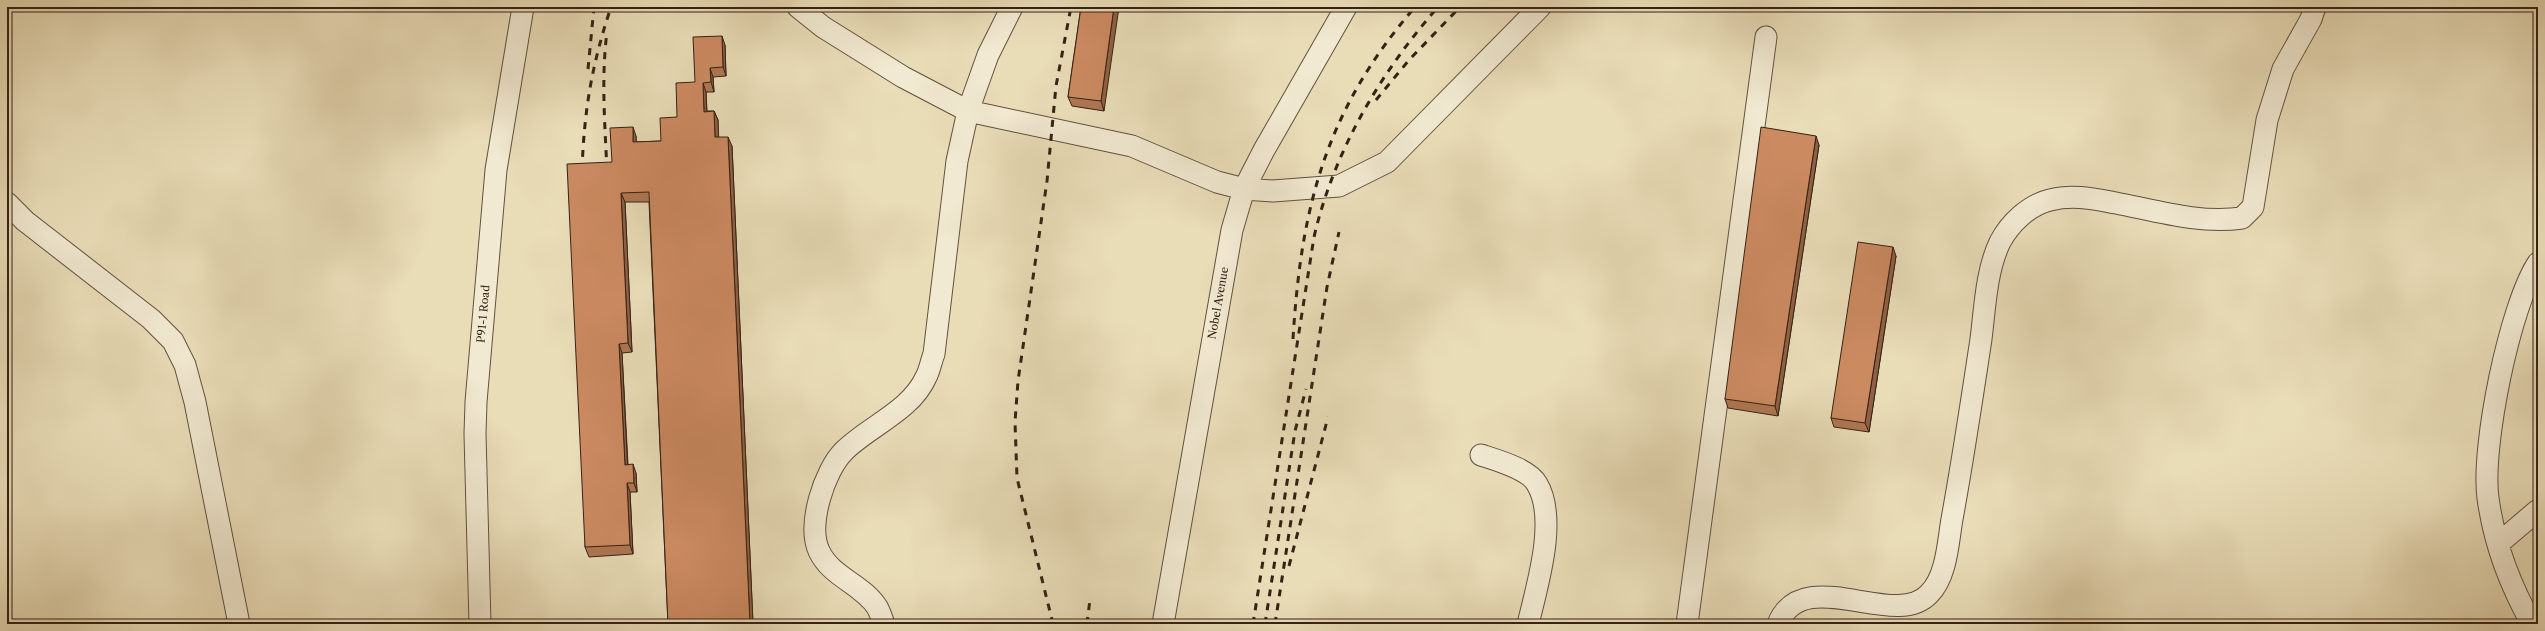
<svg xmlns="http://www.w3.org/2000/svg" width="2545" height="631" font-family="'Libre Caslon Text',serif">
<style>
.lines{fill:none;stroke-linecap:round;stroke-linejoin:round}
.minor-casing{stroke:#62503e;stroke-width:23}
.minor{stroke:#f1e9d1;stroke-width:21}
.rail{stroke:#352115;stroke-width:3;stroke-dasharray:7 7;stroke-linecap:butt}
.wall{fill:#af7753;stroke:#352115}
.shaded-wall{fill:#8f6144;stroke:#352115}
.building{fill:#cc8a61;stroke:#352115}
.labels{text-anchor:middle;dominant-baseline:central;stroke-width:3.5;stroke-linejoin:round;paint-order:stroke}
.street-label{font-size:11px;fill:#352115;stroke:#f1e9d1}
</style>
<rect width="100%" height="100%" fill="#e9ddb8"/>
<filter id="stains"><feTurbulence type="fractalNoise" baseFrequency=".005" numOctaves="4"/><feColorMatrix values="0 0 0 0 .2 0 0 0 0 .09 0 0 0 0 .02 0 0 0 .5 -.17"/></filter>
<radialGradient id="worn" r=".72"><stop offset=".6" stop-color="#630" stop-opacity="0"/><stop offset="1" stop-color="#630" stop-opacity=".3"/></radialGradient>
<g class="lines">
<g class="minor-casing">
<path id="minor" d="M 798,7 L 823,27 L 903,77 L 968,111 L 1132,146 L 1217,182 L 1244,189 L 1273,191 L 1339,186 L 1387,162 L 1540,7
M 7,203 L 25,221 L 151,319 L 173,341 L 185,365 L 195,402 L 239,624
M 1481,455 C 1496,460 1529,469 1537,484 C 1558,519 1537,586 1528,624
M 2498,544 L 2538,510
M 480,624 L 475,434 L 476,402 L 496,170 L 523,7
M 884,624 C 882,619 880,612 877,607 C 862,584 831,577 819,551 C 807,525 824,471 844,451 C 869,426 911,411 926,377 C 930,370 931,361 934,354 L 957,161 L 968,111 L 988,55 L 1012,7
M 1163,624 L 1232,230 L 1244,189 L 1264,150 L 1346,7
M 1687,624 L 1766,37
M 1778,624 C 1803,562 1894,631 1929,594 C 1947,576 1948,542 1952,519 C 1963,459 1972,399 1981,339 C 1985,308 1986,271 2000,242 C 2010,223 2029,205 2050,200 C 2073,194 2094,199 2116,203 C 2157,211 2200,224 2242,218 L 2253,207 L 2267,120 L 2283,69 L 2311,19 L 2315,7
M 2532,624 C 2510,585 2494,543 2488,498 C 2481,447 2510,305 2538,263"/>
</g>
<use href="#minor" class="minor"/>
<path class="rail" d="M 588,69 L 594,7
M 1376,100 L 1409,60 L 1460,7
M 582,171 C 584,110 592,64 611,7
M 607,171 C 605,125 601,78 607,32
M 1293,339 C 1301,206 1326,110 1415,7
M 1289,566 L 1328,417
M 1053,624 L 1017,478 L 1015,422 L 1018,381 L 1047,181 L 1056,86 L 1071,7
M 1087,624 L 1090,599
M 1253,624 L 1314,237 C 1334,151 1380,73 1438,7
M 1265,624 L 1295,431 L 1306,389
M 1275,624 L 1327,287 L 1339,232"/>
</g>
<path class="wall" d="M 1081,7 L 1104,111 L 1072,106 L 1068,97 Z
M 725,45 L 726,76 L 713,77 L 714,92 L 706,92 L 707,111 L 714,111 L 718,120 L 718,137 L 732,146 L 753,624 L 668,624 L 649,202 L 625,202 L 632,352 L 622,353 L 628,464 L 636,473 L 637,492 L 630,492 L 633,554 L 589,557 L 585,547 L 612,162 L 636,136 L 636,142 L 661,141 L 677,117 L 695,82 Z
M 1819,145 L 1778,416 L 1728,408 L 1725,399 Z
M 1896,256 L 1869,432 L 1834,427 L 1831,418 Z"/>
<path class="shaded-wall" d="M 1114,7 L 1119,7 L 1104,111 L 1101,101 Z
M 722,36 L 725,45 L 726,76 L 723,67 Z
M 710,68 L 713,77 L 714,92 L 711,82 Z
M 703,83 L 706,92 L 707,121 L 704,112 Z
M 714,111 L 718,120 L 719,146 L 715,137 Z
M 633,127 L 636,136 L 637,151 L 633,142 Z
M 1816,136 L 1819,145 L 1778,416 L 1775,406 Z
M 728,137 L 732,146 L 753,624 L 750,624 Z
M 621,193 L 625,202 L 632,352 L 628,343 Z
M 1893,247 L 1896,256 L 1869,432 L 1865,423 Z
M 619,344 L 622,353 L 628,474 L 625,465 Z
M 633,464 L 636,473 L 637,492 L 634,483 Z
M 627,483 L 630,492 L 633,554 L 630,545 Z"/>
<path class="building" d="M 1081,7 L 1114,7 L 1101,101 L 1068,97 Z
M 722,36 L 723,67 L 710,68 L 711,82 L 703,83 L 704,112 L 714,111 L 715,137 L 728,137 L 750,624 L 668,624 L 649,192 L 621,193 L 628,343 L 619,344 L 625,465 L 633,464 L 634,483 L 627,483 L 630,545 L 585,547 L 567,164 L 612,162 L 610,128 L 633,127 L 633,142 L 661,141 L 660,118 L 677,117 L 676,83 L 695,82 L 693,37 Z
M 1761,127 L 1816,136 L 1775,406 L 1725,399 Z
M 1858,242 L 1893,247 L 1865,423 L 1831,418 Z"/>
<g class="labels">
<g class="street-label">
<text transform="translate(1218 303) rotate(-80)">Nobel Avenue</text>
<text transform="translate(483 314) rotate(-85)">P91-1 Road</text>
</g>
</g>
<rect width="2545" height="631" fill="none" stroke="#e9ddb8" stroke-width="24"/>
<rect x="8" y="8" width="2529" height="615" fill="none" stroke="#352115" stroke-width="2"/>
<rect x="12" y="12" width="2521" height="607" fill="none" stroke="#352115"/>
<rect width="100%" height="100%" filter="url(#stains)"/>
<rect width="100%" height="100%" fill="url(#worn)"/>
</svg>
